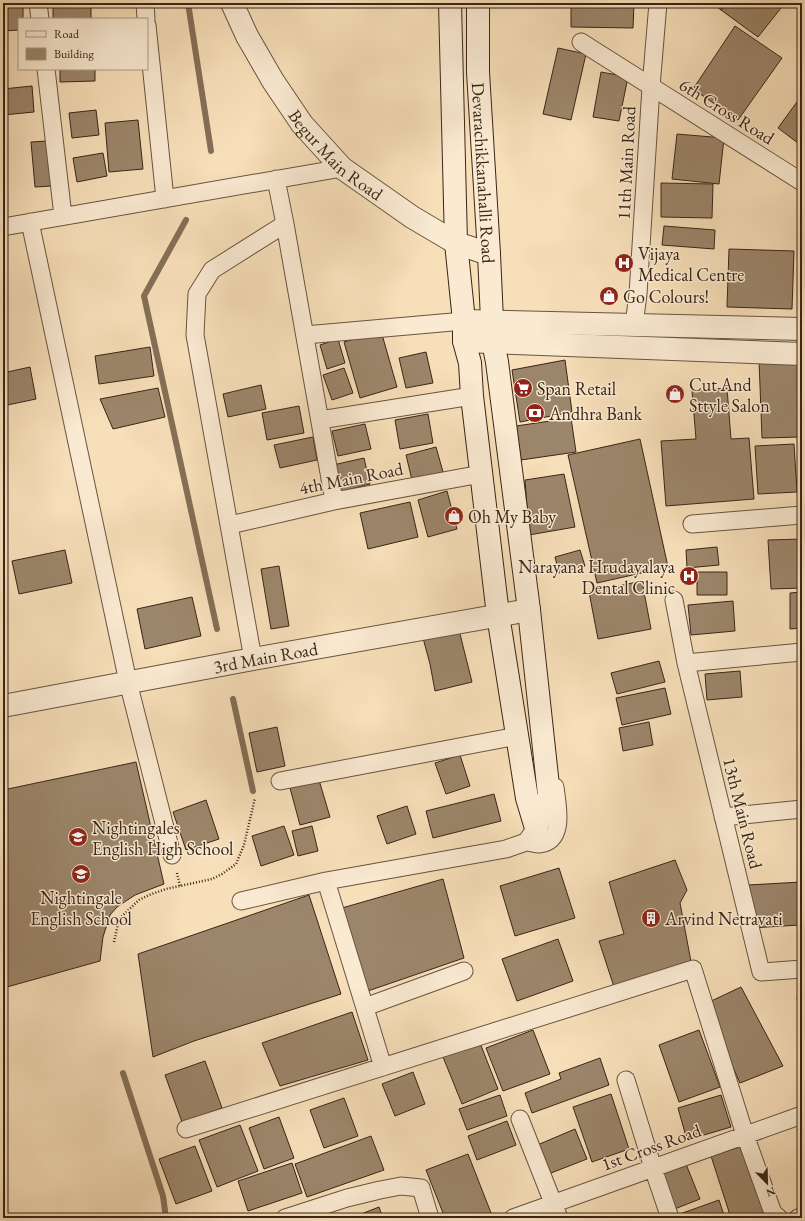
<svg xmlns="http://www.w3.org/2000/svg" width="805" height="1221" font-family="'EB Garamond',serif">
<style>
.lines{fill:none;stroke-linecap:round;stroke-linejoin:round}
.stream{stroke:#846f57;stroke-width:6}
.building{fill:#9c866b;stroke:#392517}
.minor-casing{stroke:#685440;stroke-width:19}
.tertiary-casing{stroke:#685440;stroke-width:24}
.secondary-casing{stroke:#392517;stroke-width:24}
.path{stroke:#392517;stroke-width:2.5;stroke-dasharray:1 2;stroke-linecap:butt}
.minor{stroke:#faead2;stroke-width:17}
.tertiary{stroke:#faead2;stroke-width:22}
.secondary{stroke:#faead2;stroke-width:22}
.labels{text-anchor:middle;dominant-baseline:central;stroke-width:3;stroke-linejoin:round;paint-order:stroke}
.street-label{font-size:18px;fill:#392517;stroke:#faead2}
.poi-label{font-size:18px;fill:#392517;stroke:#faead2;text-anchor:start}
</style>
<rect width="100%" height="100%" fill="#f7dfb9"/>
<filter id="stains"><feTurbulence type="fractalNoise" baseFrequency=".005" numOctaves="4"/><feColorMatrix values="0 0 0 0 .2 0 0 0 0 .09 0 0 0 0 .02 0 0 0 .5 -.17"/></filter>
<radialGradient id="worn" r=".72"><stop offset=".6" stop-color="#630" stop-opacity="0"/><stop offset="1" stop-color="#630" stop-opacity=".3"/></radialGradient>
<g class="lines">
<path class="stream" d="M 188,3 L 211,151
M 186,220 L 144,296 L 217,629
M 233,699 L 253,791
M 123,1073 L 163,1196 L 166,1218"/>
</g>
<path class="building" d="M 3,3 L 23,3 L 23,19 L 19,19 L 19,30 L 3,31 Z
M 53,3 L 91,3 L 91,19 L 53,19 Z
M 571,3 L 634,3 L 633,28 L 571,27 Z
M 712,3 L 727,3 L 721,10 Z
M 727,3 L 785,3 L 758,37 L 721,10 Z
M 735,26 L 782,58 L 738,120 L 693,89 Z
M 558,48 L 586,54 L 571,120 L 543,114 Z
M 60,69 L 95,69 L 95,81 L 60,82 Z
M 601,72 L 628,77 L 619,121 L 593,117 Z
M 32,86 L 34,112 L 3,115 L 3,89 Z
M 802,95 L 802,146 L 778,128 Z
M 96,110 L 99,135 L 72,138 L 69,113 Z
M 138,120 L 143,169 L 109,172 L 105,123 Z
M 677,134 L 724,138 L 719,184 L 672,179 Z
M 47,141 L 52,186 L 35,187 L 31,142 Z
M 103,153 L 107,176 L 77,182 L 73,158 Z
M 661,183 L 713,184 L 712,218 L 661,217 Z
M 664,226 L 715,230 L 714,249 L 662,245 Z
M 729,249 L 794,251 L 792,309 L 727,307 Z
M 802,259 L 802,305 L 799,305 Z
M 381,331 L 397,387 L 360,398 L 344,342 Z
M 338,339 L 345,363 L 327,369 L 320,345 Z
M 150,347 L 154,376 L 99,384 L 95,356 Z
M 426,352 L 433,383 L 406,388 L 399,358 Z
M 802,358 L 802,437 L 762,438 L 759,360 Z
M 565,360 L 572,412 L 520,422 L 512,370 Z
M 30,367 L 36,399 L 3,406 L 3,373 Z
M 344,368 L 353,393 L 332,400 L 323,375 Z
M 261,385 L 266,409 L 228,417 L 223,394 Z
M 158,388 L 165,417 L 113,429 L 100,399 Z
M 727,388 L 731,439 L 749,438 L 754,499 L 666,506 L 661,441 L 696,439 L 692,391 Z
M 299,406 L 304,433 L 267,440 L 262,413 Z
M 428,414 L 433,443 L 400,449 L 395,420 Z
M 571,418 L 576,452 L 521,460 L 516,426 Z
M 365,424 L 371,449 L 338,456 L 332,431 Z
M 313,437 L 317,460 L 280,468 L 274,445 Z
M 640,439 L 668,567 L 597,583 L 568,455 Z
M 794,444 L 797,492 L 758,494 L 755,446 Z
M 436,447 L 443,472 L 412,480 L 406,455 Z
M 364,458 L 370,484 L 339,492 L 333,465 Z
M 564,474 L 575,527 L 529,535 L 525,480 Z
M 447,491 L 457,529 L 428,537 L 418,500 Z
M 410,502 L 418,537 L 368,549 L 360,513 Z
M 802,539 L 802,588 L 771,589 L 768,540 Z
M 717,547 L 719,565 L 687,568 L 686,550 Z
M 65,550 L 72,583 L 19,594 L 12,561 Z
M 580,550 L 585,566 L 559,573 L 555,557 Z
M 279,566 L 289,626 L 271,629 L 261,569 Z
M 697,572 L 727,572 L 727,595 L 697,595 Z
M 642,581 L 651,629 L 598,639 L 589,592 Z
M 802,592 L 802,628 L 790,629 L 790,593 Z
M 192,597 L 201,636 L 145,649 L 137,609 Z
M 733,601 L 735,631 L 691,635 L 688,605 Z
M 459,630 L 472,682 L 435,691 L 430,664 L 423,638 Z
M 659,661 L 665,682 L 617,694 L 611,673 Z
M 740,671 L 742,697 L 707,700 L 705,674 Z
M 665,688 L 671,714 L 622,725 L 616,698 Z
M 649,722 L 653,745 L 623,751 L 619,728 Z
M 277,727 L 285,766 L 257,772 L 249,733 Z
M 460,755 L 470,786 L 446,794 L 435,763 Z
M 136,762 L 164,884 L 135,895 L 117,907 L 110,915 L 103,937 L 100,961 L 7,987 L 3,963 L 3,790 Z
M 319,780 L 330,817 L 300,825 L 290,788 Z
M 494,794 L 501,821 L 433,838 L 426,811 Z
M 206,800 L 219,839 L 186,850 L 173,812 Z
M 407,806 L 416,834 L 387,844 L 377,816 Z
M 284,826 L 294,855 L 261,866 L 252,836 Z
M 312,826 L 318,851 L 298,856 L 292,831 Z
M 675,860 L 687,890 L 680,903 L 692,967 L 616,993 L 599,941 L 624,934 L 609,882 Z
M 559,868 L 575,918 L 515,936 L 500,886 Z
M 443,879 L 464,958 L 365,992 L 342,908 Z
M 802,882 L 802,901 L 799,901 L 800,925 L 751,928 L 748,885 Z
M 309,895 L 341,994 L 194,1041 L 153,1057 L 138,954 Z
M 558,939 L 573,981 L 517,1001 L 502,959 Z
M 741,987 L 783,1066 L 740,1083 L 705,1004 Z
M 802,996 L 802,1011 L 799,1012 L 797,997 Z
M 352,1012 L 368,1060 L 280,1086 L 262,1043 Z
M 533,1030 L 550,1074 L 503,1091 L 486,1048 Z
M 699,1030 L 720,1087 L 679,1102 L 659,1045 Z
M 480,1043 L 498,1089 L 462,1104 L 443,1057 Z
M 600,1058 L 609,1085 L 532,1113 L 525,1093 L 561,1079 L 559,1073 Z
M 205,1061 L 222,1108 L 182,1122 L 165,1075 Z
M 413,1072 L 425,1104 L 395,1116 L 382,1084 Z
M 611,1094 L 629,1149 L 592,1162 L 573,1107 Z
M 500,1095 L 507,1116 L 467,1130 L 459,1109 Z
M 721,1095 L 731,1127 L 687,1140 L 678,1108 Z
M 344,1098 L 358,1136 L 324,1148 L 310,1110 Z
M 279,1117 L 294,1158 L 264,1169 L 249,1128 Z
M 507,1121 L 516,1145 L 477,1160 L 468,1136 Z
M 240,1125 L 258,1171 L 217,1187 L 199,1140 Z
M 575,1129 L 587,1159 L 546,1175 L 535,1146 Z
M 371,1136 L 384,1170 L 307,1197 L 295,1164 Z
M 195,1146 L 212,1191 L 176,1204 L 159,1159 Z
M 743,1146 L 766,1217 L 765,1218 L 731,1218 L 711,1156 Z
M 468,1154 L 493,1218 L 445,1218 L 426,1170 Z
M 684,1159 L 700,1199 L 672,1210 L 656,1170 Z
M 292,1163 L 302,1193 L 248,1211 L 238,1181 Z
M 719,1200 L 725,1218 L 678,1218 L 677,1215 Z
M 379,1207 L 383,1218 L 351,1218 Z"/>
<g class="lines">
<g class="minor-casing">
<path id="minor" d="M 38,3 L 40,19
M 145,3 L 146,19
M 147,25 L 165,199
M 581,42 L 802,182
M 46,69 L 63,216
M 276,179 L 285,224 L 334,501
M 30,222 L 128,682 L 172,855
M 3,227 L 342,168
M 634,325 L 638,294 L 651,87 L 658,3
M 305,335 L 464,321
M 320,420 L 472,396
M 692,524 L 802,515
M 230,525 L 334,501 L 481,474
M 674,600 L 686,663 L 761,972 L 802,969
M 253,659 L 195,335 L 197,294 L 212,270 L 285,224
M 686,663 L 802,652
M 280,781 L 517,736
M 723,817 L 802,809
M 526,842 C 530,842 535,844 539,844 C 566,841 557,805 555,787
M 241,901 L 326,881
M 365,1007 L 464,971
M 383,1067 L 326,881 L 506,849 L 526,842 L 536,828
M 626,1080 L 653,1168 L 670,1218
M 520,1119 L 559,1218
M 186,1129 L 693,969 L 745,1135 L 773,1213 L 779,1218
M 285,1218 L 347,1198 L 380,1190 L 401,1186 L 421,1188 L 430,1218
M 513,1218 L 802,1115
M 798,1218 L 802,1217"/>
</g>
<g class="tertiary-casing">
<g id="tertiary">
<path id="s1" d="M 232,3 L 247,36 L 273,81 L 302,124 L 342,168 L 412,217 L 456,243 L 489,254"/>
<path d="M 464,321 L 802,329"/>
<path d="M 464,341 L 802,354"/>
<path id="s2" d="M 3,706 L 253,659 L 529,610"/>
</g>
</g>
<g class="secondary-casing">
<g id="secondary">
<path d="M 450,3 L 456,243 L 464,321 L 464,341 L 470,363 L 472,396 L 498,615 L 527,798 L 536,828"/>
<path id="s3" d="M 478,3 L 478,72 L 489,254 L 493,342 L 497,362 L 529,610 L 549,795 L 536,828"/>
</g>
</g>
<path class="path" d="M 177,873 L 180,886
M 114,942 L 119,919 L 139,900 L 149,895 L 166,889 L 212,879 L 222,874 L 236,864 L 244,845 L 255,798"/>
<use href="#minor" class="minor"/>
<use href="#tertiary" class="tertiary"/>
<use href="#secondary" class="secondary"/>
</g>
<defs>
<g id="hospital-disc" transform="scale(1)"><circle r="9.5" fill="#8f2418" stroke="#faead2"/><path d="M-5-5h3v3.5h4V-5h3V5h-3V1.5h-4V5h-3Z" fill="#fff"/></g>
<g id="shop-disc" transform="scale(1)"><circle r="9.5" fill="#8f2418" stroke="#faead2"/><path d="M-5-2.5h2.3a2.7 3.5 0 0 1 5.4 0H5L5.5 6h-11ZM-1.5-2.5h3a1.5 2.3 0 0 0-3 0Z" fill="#fff"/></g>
<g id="supermarket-disc" transform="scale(1)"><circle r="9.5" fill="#8f2418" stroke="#faead2"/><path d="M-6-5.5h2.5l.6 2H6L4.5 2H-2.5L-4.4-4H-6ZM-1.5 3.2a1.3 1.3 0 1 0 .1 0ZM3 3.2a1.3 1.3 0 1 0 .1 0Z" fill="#fff"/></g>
<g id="bank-disc" transform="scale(1)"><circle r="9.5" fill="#8f2418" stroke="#faead2"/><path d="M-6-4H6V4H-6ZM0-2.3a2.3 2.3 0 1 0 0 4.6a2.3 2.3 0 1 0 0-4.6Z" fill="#fff"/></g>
<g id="school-disc" transform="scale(1)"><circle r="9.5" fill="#8f2418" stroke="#faead2"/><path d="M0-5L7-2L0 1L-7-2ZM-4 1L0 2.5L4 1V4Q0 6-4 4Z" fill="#fff"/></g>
<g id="building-disc" transform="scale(1)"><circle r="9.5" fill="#8f2418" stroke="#faead2"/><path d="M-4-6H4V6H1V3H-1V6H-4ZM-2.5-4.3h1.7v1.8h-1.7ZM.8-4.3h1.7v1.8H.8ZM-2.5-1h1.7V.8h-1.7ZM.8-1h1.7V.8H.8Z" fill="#fff"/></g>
</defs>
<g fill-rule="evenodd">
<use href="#hospital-disc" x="624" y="263"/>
<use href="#shop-disc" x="609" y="296"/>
<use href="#supermarket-disc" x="523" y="388"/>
<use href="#shop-disc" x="675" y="394"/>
<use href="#bank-disc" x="535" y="413"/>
<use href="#shop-disc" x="454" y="516"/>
<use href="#hospital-disc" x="689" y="576"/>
<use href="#school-disc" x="78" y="837"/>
<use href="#school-disc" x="81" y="874"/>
<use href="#building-disc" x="651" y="918"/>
</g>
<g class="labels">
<g class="street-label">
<text transform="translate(727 111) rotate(32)">6th Cross Road</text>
<text stroke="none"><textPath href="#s1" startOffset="186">Begur Main Road</textPath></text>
<text transform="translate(626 163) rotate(-87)">11th Main Road</text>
<text stroke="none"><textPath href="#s3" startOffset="170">Devarachikkanahalli Road</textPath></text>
<text transform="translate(351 478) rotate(-11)">4th Main Road</text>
<text stroke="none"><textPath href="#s2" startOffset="267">3rd Main Road</textPath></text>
<text transform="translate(743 813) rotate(76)">13th Main Road</text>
<text transform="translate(651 1147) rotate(-20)">1st Cross Road</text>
</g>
<g class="poi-label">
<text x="638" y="253">Vijaya<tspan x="638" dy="21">Medical Centre</tspan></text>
<text x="623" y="296">Go Colours!</text>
<text x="689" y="384">Cut And<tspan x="689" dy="21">Sttyle Salon</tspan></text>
<text x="537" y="388">Span Retail</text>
<text x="549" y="413">Andhra Bank</text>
<text x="468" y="516">Oh My Baby</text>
<text x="675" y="566" text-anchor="end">Narayana Hrudayalaya<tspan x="675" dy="21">Dental Clinic</tspan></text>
<text x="92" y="827">Nightingales<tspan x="92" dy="21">English High School</tspan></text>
<text x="81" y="897" text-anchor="middle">Nightingale<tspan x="81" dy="21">English School</tspan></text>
<text x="665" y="918">Arvind Netravati</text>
</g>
</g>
<rect width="805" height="1221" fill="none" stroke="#f7dfb9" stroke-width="16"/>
<rect x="4" y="4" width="797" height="1213" fill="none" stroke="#392517" stroke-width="2"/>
<rect x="8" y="8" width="789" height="1205" fill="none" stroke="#392517"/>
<rect x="18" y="18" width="130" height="52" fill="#faead2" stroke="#ad9b87"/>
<rect x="26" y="31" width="20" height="6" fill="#faead2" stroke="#ad9b87"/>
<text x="54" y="38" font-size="12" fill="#392517">Road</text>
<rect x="26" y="48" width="20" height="12" fill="#9c866b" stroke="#ad9b87"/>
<text x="54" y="58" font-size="12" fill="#392517">Building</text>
<g transform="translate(767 1183) rotate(157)" stroke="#faead2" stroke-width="3" paint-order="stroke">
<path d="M0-3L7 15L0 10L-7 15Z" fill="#392517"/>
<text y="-6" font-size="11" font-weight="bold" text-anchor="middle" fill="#392517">N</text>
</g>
<rect width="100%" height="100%" filter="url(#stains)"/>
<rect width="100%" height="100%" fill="url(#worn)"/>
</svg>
